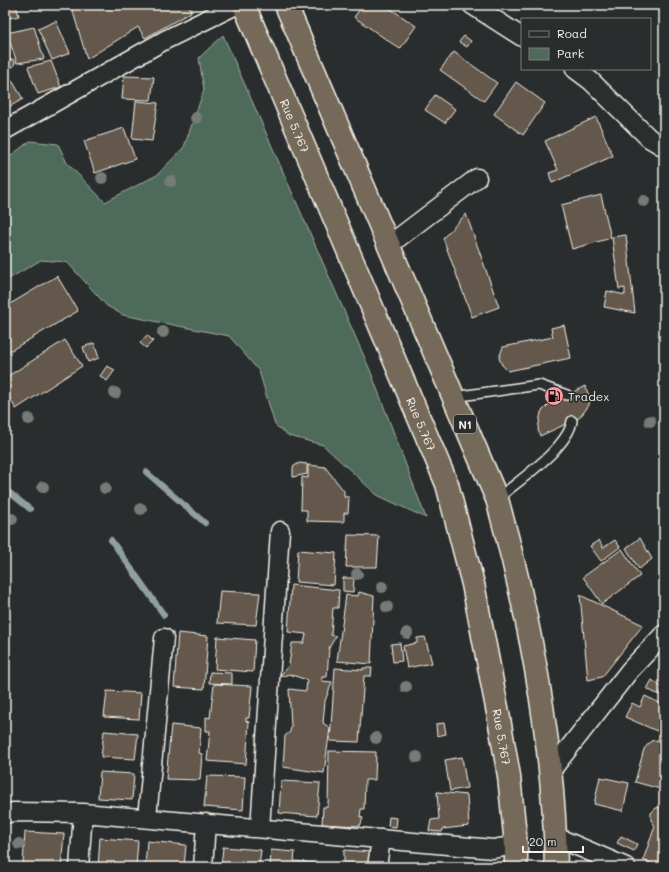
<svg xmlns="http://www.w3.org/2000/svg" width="669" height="872" font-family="Mali,sans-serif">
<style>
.green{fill:#4e6a5a;stroke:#a1aea1}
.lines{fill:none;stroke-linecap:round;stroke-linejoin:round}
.stream{stroke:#909fa2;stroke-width:6}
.building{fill:#63594b;stroke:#f4f1e8}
.service-casing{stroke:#f4f1e8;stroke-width:12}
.minor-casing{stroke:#f4f1e8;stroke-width:21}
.trunk-casing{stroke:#f4f1e8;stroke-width:25}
.service{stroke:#2a2d2e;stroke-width:9}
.minor{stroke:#2a2d2e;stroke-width:18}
.trunk{stroke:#746a5a;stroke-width:22}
.tree{fill:#757b75}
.labels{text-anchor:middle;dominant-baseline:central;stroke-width:3.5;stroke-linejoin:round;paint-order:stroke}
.shield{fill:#2a2d2e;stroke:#b7b6b0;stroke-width:1}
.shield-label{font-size:11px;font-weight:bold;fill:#f4f1e8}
.street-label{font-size:12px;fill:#f4f1e8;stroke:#2a2d2e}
.poi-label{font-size:12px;fill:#f4f1e8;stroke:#2a2d2e;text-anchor:start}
</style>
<rect width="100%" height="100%" fill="#2a2d2e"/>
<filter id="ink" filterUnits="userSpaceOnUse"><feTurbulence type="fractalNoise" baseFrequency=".025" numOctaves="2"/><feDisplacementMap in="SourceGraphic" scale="8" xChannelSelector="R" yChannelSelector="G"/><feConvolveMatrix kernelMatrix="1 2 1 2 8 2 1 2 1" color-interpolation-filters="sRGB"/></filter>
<g filter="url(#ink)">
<path class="green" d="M 223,35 L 370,370 L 426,518 L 377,495 L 323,445 L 289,436 L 275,425 L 259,371 L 229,336 L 123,315 L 107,306 L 67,262 L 41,260 L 5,281 L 5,160 L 30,141 L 58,144 L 67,163 L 105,202 L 157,175 L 184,147 L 204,90 L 199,58 Z"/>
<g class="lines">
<path class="stream" d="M 146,472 L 205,523
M 5,489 L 30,509
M 111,540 L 164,615"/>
</g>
<path class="building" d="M 5,5 L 16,5 L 19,16 L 5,19 Z
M 71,5 L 189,5 L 191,12 L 145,38 L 138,27 L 87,59 Z
M 363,5 L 385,5 L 416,26 L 400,49 L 354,17 Z
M 56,21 L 70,53 L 52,60 L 38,29 Z
M 34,27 L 44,59 L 17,63 L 7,33 Z
M 464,36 L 471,41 L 467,47 L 459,42 Z
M 5,45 L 9,46 L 9,60 L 13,59 L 15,63 L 13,67 L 5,67 Z
M 454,52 L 497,83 L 484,101 L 440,70 Z
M 51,61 L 61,87 L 38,94 L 28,67 Z
M 124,76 L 154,77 L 151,100 L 122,99 Z
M 10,77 L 23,99 L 9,107 L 5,99 L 5,84 L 8,83 L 6,79 Z
M 516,82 L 545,103 L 523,135 L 494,114 Z
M 435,95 L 455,109 L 445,123 L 425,110 Z
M 136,101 L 158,103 L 152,141 L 132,139 Z
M 596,117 L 613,156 L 552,183 L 549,173 L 558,170 L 545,141 Z
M 124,128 L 135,159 L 95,173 L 84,141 Z
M 601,195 L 611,238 L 572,249 L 561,205 Z
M 466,214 L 499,307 L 472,317 L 443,238 Z
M 626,235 L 635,313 L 604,307 L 607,291 L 625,295 L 625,288 L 619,289 L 612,237 Z
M 57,276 L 78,311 L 8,352 L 5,347 L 5,307 Z
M 564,325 L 571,358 L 508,371 L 502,365 L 499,358 L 503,347 L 553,337 L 551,328 Z
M 147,335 L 153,341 L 146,348 L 140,343 Z
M 65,340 L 82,366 L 16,409 L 5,390 L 5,378 Z
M 94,343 L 99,358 L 88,362 L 83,347 Z
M 107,366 L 115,370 L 107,381 L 100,376 Z
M 585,386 L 590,398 L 589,405 L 584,412 L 579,418 L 540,436 L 538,429 L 541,412 L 548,405 Z
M 299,463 L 307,464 L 307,474 L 293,477 L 293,467 Z
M 308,465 L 325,467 L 344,491 L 344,497 L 349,497 L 348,513 L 344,513 L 344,522 L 307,521 L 307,510 L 301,510 L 302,477 L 308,478 Z
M 348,535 L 379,536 L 377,567 L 346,567 Z
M 640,538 L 652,559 L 639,569 L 626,548 Z
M 599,540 L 603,548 L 615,540 L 620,547 L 601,561 L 590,546 Z
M 622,549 L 640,576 L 602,604 L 583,577 Z
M 298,550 L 336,553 L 334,585 L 296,582 Z
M 343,578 L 354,578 L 353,592 L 343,591 Z
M 291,585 L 339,590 L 338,608 L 333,608 L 331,635 L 336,636 L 329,648 L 327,677 L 322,677 L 322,681 L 332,682 L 325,701 L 323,723 L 330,728 L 324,773 L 283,767 L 285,736 L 290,732 L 291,726 L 289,689 L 306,691 L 307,680 L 289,674 L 278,678 L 289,665 L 292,643 L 304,643 L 306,634 L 288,632 Z
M 220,591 L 260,593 L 256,625 L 217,623 Z
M 359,592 L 374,596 L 371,664 L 337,661 L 346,595 L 358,596 Z
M 580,595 L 643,625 L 602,677 L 588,680 Z
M 178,633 L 208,636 L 204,689 L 174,687 Z
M 217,637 L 255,640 L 253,672 L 215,669 Z
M 425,637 L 432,663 L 407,668 L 403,646 L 417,643 L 417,638 Z
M 400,643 L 402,661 L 393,662 L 391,644 Z
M 335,668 L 363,670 L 363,668 L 372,668 L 371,676 L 364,676 L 359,742 L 330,741 Z
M 210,672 L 232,673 L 232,684 L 209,683 Z
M 652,680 L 663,688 L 659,695 L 647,689 Z
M 214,684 L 252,686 L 249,718 L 246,718 L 246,721 L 249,722 L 246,764 L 207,761 L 210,731 L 206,731 L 206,717 L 210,718 Z
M 107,691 L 141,693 L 139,719 L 104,717 Z
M 645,696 L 664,705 L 664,716 L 657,731 L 625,717 L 632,703 L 640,707 Z
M 444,723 L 446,734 L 437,736 L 436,724 Z
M 171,725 L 201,728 L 199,753 L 202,754 L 200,780 L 166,779 Z
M 104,731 L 138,734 L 135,759 L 101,757 Z
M 664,739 L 664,790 L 635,782 L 644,749 L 651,741 Z
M 329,751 L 376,752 L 375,780 L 365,780 L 364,809 L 361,809 L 360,817 L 363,818 L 360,826 L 322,824 L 323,807 L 328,807 Z
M 462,757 L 467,788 L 450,791 L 445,760 Z
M 100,772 L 134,774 L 132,800 L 98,798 Z
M 207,776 L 245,777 L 243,810 L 204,807 Z
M 600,777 L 629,783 L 623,811 L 594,804 Z
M 281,781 L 320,783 L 317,816 L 279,813 Z
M 437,792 L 467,795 L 469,826 L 443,829 L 442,832 L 429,831 L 431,820 L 439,819 Z
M 664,804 L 664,867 L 659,867 L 643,860 L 655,826 L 651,820 L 651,813 L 656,808 L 663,807 Z
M 389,817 L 397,818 L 396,827 L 388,826 Z
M 25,832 L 64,834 L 61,867 L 23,864 Z
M 621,836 L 637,844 L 634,851 L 617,843 Z
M 100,838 L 138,841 L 136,867 L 98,867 Z
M 147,841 L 186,845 L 184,867 L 145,867 Z
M 223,847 L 261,850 L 259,867 L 221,867 Z
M 271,850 L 295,852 L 294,861 L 314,863 L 314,867 L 270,867 Z
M 344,850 L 372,852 L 371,864 L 344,863 Z"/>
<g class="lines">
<g class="service-casing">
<path id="service" d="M 453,397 L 539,385 L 567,395
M 497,499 C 518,481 568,448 572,421"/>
</g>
<g class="minor-casing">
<path id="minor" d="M 472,5 L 522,37
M 575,69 L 591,81 L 649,138 L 664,147
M 5,130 L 165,40 L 236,5
M 389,245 L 477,178
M 550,772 L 630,670 L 664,634
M 5,814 L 13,812 L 83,813 L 493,849 L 516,845
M 147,818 L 164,638
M 260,828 L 280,531
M 556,837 L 626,867
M 79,867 L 83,813
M 203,867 L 206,823
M 377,867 L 381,839"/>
</g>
<g class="trunk-casing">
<g id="trunk">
<path id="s1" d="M 244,5 L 447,484 L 473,584 L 498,713 L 509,776 L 516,845 L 516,867"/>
<path d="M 286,5 L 497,499 C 530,618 554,743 556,867"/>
</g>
</g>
<use href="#service" class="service"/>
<use href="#minor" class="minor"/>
<use href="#trunk" class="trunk"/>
</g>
<g class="tree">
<circle cx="196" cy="118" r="6"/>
<circle cx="102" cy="178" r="6"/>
<circle cx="171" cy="181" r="6"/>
<circle cx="644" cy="201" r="6"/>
<circle cx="163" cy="332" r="6"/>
<circle cx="115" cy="393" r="6"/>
<circle cx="29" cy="419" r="6"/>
<circle cx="650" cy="421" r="6"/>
<circle cx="43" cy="487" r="6"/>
<circle cx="105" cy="488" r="6"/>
<circle cx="141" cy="509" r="6"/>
<circle cx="12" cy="519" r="6"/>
<circle cx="357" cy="574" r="6"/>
<circle cx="382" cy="587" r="6"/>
<circle cx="387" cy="607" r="6"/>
<circle cx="407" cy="633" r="6"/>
<circle cx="406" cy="687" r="6"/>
<circle cx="376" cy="738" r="6"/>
<circle cx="417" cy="757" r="6"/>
<circle cx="19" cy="844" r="6"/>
</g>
</g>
<defs>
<g id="fuel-disc" transform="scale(1)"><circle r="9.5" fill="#ff9aa2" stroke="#2a2d2e"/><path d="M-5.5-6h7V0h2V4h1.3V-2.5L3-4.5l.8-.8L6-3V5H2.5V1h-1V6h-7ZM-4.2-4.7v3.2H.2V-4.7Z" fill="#111"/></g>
</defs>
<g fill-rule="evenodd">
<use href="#fuel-disc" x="554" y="396"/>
</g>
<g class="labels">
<rect class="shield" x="454" y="415" width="22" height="18" rx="3"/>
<g class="shield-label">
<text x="465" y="424">N1</text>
</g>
<g class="street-label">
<text stroke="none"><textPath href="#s1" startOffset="131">Rue 5.767</textPath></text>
<text stroke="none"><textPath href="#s1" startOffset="455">Rue 5.767</textPath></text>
<text stroke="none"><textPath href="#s1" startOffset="779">Rue 5.767</textPath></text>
</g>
<g class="poi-label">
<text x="568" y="396">Tradex</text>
</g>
</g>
<rect width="669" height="872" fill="none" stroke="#2a2d2e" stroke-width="20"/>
<rect x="10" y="10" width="649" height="852" fill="none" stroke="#f4f1e8" stroke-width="1.5" filter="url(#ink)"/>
<rect x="521" y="18" width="130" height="52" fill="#2a2d2e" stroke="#7b7b78"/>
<rect x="529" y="31" width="20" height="6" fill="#2a2d2e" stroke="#7b7b78"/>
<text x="557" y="38" font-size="12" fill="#f4f1e8">Road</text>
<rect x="529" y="48" width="20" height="12" fill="#4e6a5a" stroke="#7b7b78"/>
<text x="557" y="58" font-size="12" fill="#f4f1e8">Park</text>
<path d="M523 846v6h60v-6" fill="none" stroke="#f4f1e8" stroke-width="2"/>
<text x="529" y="846" font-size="12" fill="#f4f1e8" stroke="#2a2d2e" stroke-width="3" paint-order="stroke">20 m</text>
</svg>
